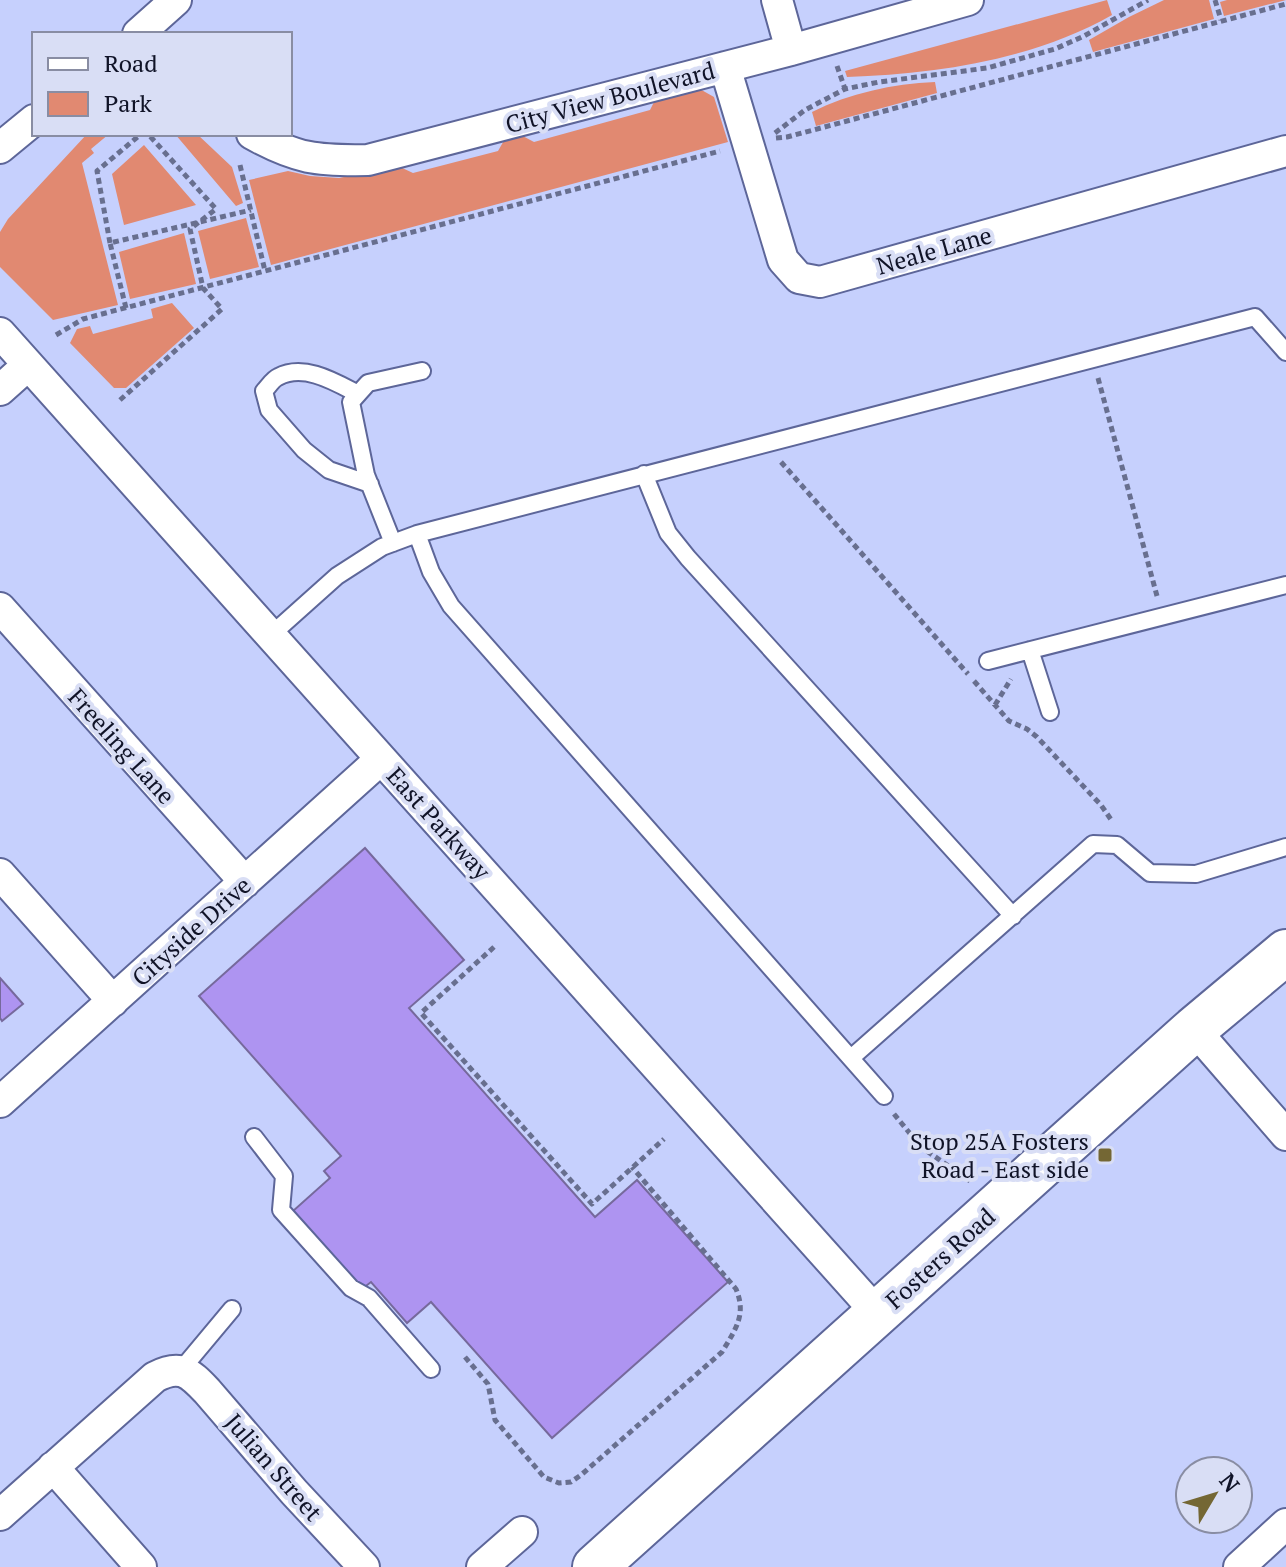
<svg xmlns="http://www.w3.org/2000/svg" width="1286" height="1567" font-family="'PT Serif',serif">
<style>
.green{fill:#e18971}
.building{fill:#ae94f1;stroke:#76699c;stroke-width:2}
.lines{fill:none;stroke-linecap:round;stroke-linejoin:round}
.lane-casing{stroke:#5d6699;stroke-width:20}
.street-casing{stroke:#5d6699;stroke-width:34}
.secondary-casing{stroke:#5d6699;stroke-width:48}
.path{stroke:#686f8f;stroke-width:5;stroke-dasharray:6 4;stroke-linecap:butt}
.lane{stroke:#fff;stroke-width:16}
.street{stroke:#fff;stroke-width:30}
.secondary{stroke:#fff;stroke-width:44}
.poi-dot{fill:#746734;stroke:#d9def5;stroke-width:3}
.labels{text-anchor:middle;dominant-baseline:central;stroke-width:8;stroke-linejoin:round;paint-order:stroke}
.street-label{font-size:24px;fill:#101327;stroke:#d9def5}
.poi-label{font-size:24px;fill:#101327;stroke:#d9def5;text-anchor:end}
</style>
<rect width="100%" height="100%" fill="#c6d0fd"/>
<path class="green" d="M 1107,0 L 1112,15 C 1033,60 935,74 847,77 L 845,71 Z
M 1164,0 L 1209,0 L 1214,19 L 1093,52 L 1089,40 L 1129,17 Z
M 1227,0 L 1286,0 L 1224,16 L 1220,2 Z
M 935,82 L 937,93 L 816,126 L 812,112 C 850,93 892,84 935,82 Z
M 698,88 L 714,97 L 728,142 L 271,265 L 249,180 L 288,171 L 310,176 L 339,178 L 398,166 L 413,173 L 498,151 L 506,137 L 519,134 L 534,142 L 650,110 L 657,96 Z
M 87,134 L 109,134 L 91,149 L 94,153 L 82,163 L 118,305 L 53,320 L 0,267 L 0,232 L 8,219 Z
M 175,134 L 197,134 L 232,167 L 243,203 L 236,206 Z
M 144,145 L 196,205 L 124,225 L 112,174 Z
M 246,218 L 259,267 L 210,279 L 198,231 Z
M 184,233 L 196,284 L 130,299 L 119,252 Z
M 172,303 L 194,328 L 126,388 L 114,388 L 70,343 L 77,329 L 90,326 L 93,334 L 153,318 L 151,309 Z"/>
<path class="building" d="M 365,848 L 464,960 L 409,1008 L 595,1217 L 637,1180 L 728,1282 L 552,1438 L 431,1302 L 407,1323 L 371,1282 L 362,1289 L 293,1211 L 330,1178 L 324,1171 L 341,1156 L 199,996 Z
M 0,978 L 23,1004 L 2,1021 L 0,1018 Z"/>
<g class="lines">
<g class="lane-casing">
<path id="lane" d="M 358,394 C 335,382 304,363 278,377 C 273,379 268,387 264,391 L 269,410 L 304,450 L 329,470 L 370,484
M 644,474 L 668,533 L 688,558 L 1013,916
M 417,534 L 431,572 L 451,606 L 884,1096
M 393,543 L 366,475 L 351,402 L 368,383 L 422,371
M 271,635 L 337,576 L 382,547 L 417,534 L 1255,317 L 1286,352
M 1030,650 L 1050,712
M 988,661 L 1286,585
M 851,1058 L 1093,844 L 1117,845 L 1150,873 L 1196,874 L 1286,847
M 254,1137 L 284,1176 L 281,1210 L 351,1288 L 369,1298 L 431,1369
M 181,1370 L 232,1309"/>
</g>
<g class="street-casing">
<path id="street" d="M 777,0 L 791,50
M 138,34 L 176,0
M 725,67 L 783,260 L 799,278 L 820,282 L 1286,151
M 252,134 C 297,159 317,161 368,160 L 791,50 L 968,0
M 0,148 L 34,120
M 0,333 L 878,1314
M 0,390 L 28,365
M 0,608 L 245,882
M 0,874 L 113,1001
M 1194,1029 L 1286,1135
M 0,1102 L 381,759
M 53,1467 L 141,1567
M 0,1515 L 155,1377 C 180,1364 189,1372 207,1391 L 294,1492 L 364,1567
M 482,1567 L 522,1532
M 1239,1567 L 1286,1524"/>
</g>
<g class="secondary-casing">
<path id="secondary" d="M 595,1567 L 1194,1029 L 1286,952"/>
</g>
<path class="path" d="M 1215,0 L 1221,20
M 837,66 L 845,89
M 775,133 L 805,110 L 845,89 L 879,82 L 987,68 L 1055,49 L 1084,36 L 1148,0
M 776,138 L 787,137 L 1286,4
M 240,165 L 265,271
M 110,243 L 97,171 L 141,134
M 126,308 L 110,243 L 251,210
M 56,335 L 83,319 L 720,151
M 1098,378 L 1157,596
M 120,400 L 222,309 L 203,288 L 190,229 L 216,209 L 148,134
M 781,462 L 968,674
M 974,681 L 1009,721 L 1027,729 L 1037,737 L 1101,805 L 1112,821
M 995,705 L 1011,679
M 494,947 L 421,1013 L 592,1204 L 664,1139
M 894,1114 L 921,1147 L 970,1181
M 465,1357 L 488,1384 L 495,1420 L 544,1477 L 559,1483 L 571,1482 L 581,1475 L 722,1352 C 735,1330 747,1315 736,1289 L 632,1167"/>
<use href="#lane" class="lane"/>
<use href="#street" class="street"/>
<use href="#secondary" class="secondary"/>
</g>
<rect class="poi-dot" x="1097" y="1147" width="16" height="16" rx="4"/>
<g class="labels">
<g class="street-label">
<text transform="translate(610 97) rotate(-15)">City View Boulevard</text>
<text transform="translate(934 250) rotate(-16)">Neale Lane</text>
<text transform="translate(122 746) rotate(48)">Freeling Lane</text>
<text transform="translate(439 823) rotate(48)">East Parkway</text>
<text transform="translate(191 931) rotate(-42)">Cityside Drive</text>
<text transform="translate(940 1258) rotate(-42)">Fosters Road</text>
<text transform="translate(274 1467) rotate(49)">Julian Street</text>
</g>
<g class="poi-label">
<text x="1089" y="1141">Stop 25A Fosters<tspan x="1089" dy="28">Road - East side</tspan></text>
</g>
</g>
<rect x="32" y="32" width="260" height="104" fill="#d9def5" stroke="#898da3" stroke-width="2"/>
<rect x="48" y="58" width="40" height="12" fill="#ffffff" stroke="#898da3" stroke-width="2"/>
<text x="104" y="72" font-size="24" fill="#101327">Road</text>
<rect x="48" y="92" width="40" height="24" fill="#e18971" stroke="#898da3" stroke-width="2"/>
<text x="104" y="112" font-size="24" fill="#101327">Park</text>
<g transform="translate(1214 1495) rotate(52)"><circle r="38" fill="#d9def5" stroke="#898da3" stroke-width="2"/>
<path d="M0-6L14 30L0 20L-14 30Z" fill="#746734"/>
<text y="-12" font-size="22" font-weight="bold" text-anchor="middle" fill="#101327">N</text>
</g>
</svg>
